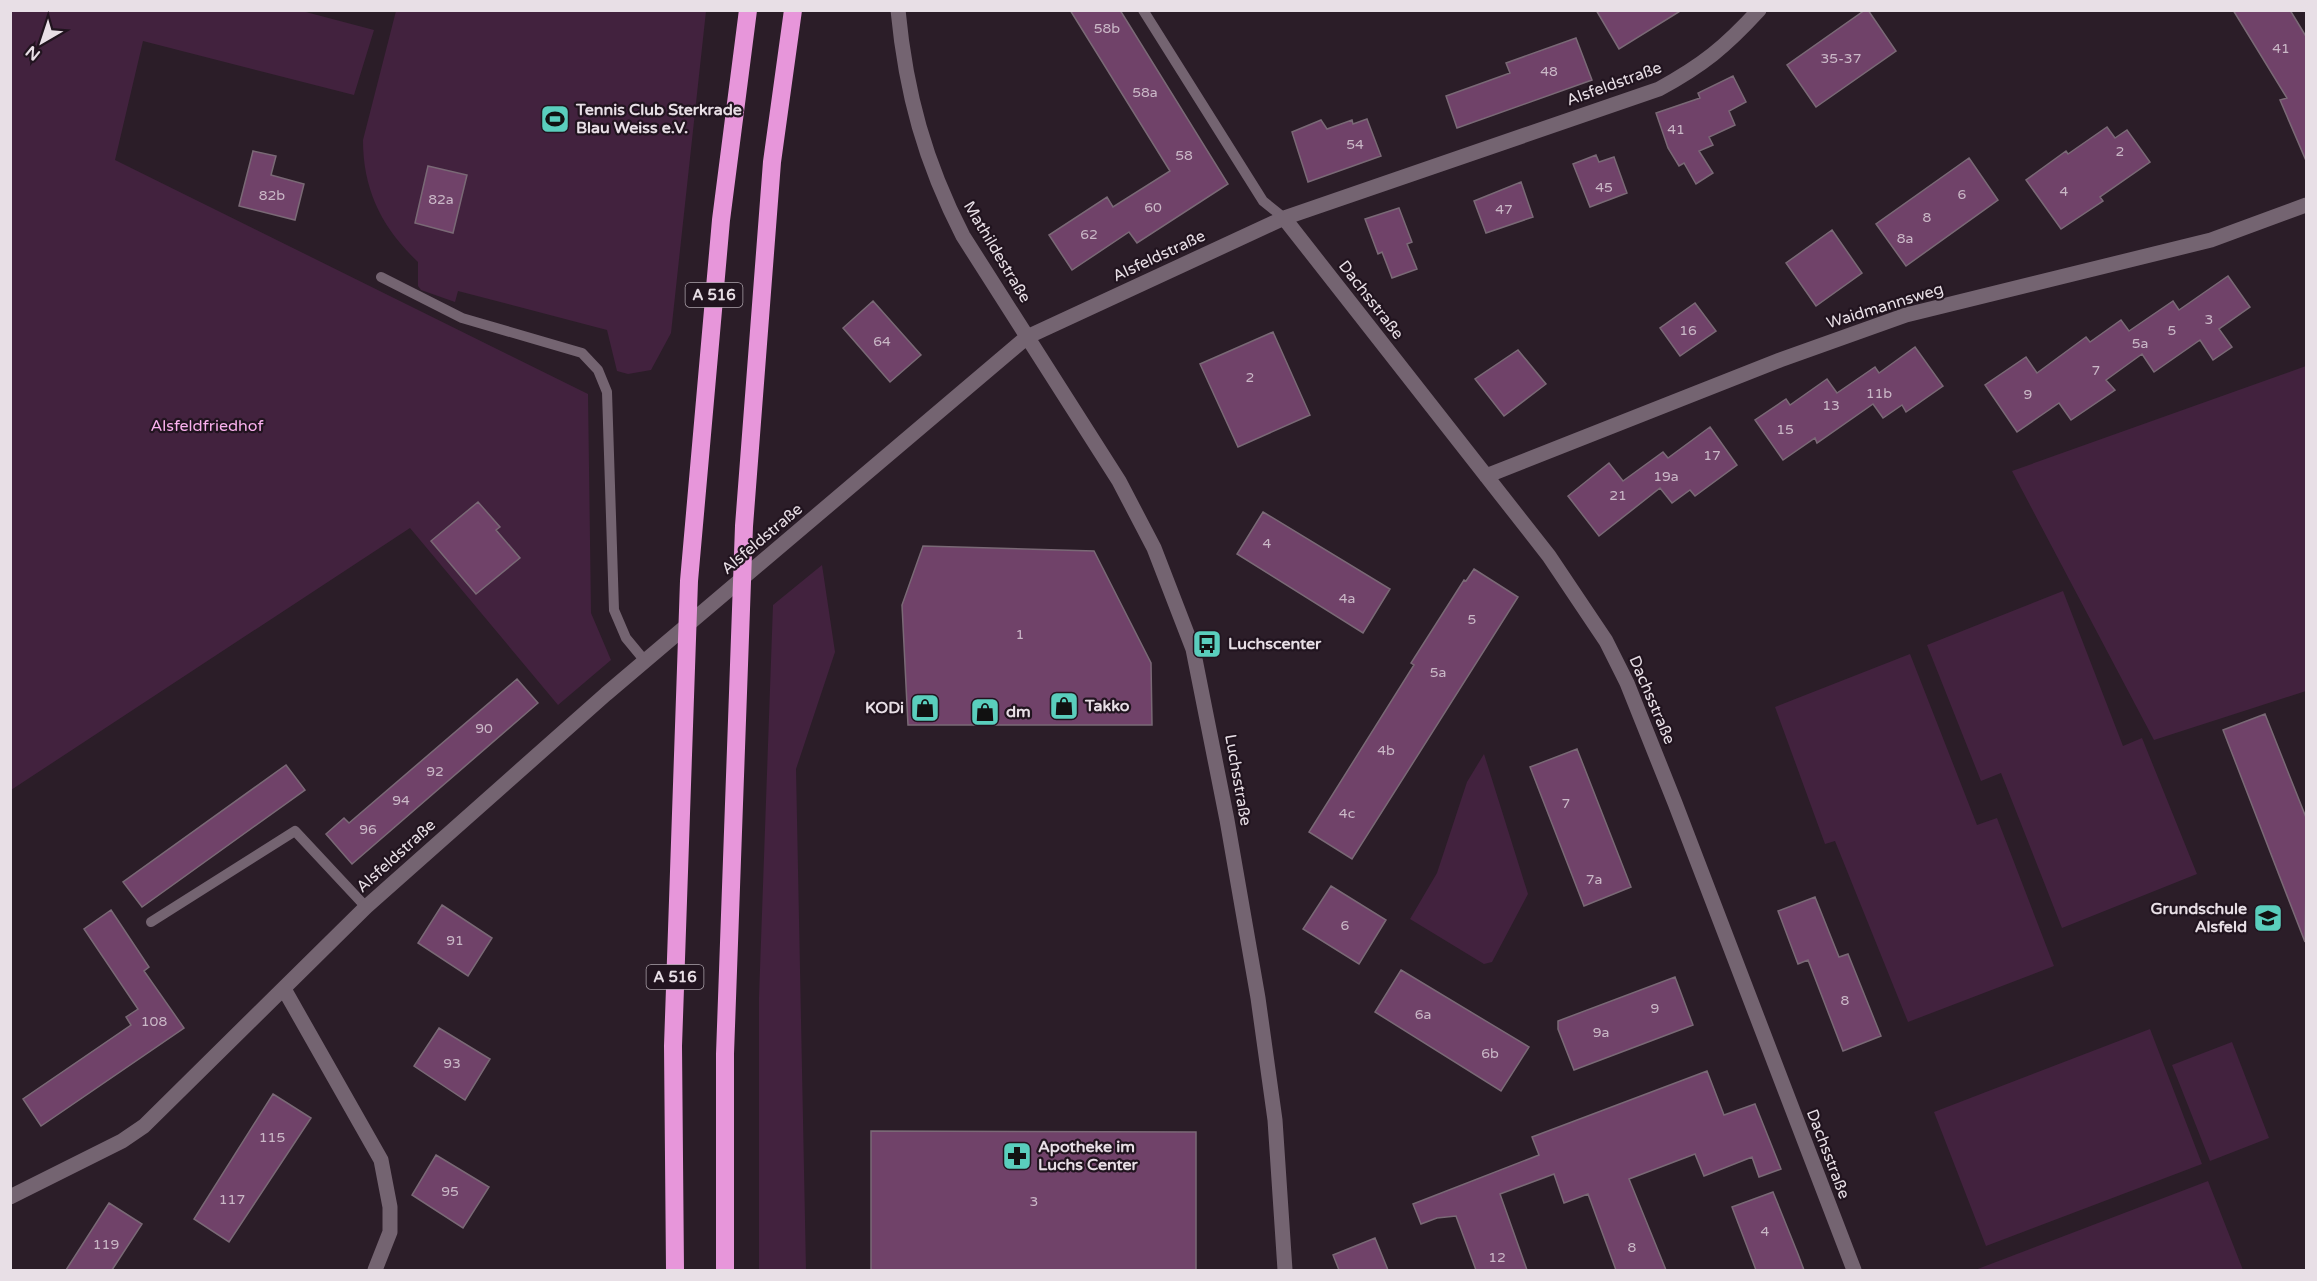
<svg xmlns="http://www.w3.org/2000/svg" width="2317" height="1281" font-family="'Varela Round',sans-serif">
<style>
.green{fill:#42223e}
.building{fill:#704269;stroke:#7a6976;stroke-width:1.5}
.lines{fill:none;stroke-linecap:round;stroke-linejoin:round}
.service{stroke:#746471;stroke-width:10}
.minor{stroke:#746471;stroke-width:15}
.motorway{stroke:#e796da;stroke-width:18}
.labels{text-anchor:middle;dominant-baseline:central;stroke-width:4.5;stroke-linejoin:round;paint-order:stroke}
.number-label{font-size:14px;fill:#cab8c7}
.shield{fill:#21141f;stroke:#aca2aa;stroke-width:1.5}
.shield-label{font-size:15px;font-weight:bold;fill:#e8dfe6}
.street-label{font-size:16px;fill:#e8dfe6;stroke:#21141f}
.poi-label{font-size:16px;font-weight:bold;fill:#e8dfe6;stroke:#21141f;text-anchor:start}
.park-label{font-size:16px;fill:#f9b0ed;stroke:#21141f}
</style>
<rect width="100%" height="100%" fill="#2b1d28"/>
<path class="green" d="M 11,11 L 302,11 L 374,30 L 354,95 L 143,41 L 115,160 L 588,394 L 591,613 L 611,660 L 558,705 L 410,528 L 11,790 Z
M 396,11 L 706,11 L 671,333 L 651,370 L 628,374 L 617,371 L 607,330 L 458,291 L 455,302 L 421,290 L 418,286 L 418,262 C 382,228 363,190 363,140 Z
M 2306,366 L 2306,691 L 2154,740 L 2012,471 Z
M 822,565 L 835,652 L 796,769 L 806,1270 L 759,1270 L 759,997 L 773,605 Z
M 2063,591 L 2123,746 L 2142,738 L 2197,874 L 2062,928 L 2001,773 L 1981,781 L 1927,645 Z
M 1910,654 L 1977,825 L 1997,818 L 2054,966 L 1908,1022 L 1835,841 L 1825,844 L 1775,707 Z
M 1484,754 L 1528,894 L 1492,962 L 1484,964 L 1410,919 L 1437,873 L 1467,782 Z
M 2150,1029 L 2202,1164 L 1986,1246 L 1934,1112 Z
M 2232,1042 L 2269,1138 L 2210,1161 L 2172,1065 Z
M 2208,1181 L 2243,1270 L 1975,1270 Z"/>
<path class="building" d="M 1070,10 L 1120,10 L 1228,184 L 1137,243 L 1129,232 L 1072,270 L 1049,235 L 1107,197 L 1113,207 L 1170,171 Z
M 1596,10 L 1682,10 L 1619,49 Z
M 1865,10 L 1868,10 L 1896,51 L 1816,107 L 1787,65 Z
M 2233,10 L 2290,10 L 2307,38 L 2307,163 L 2280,100 L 2287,98 Z
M 1576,38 L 1592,80 L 1457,128 L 1446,96 L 1510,73 L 1506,63 Z
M 1733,76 L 1746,102 L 1729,111 L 1735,125 L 1709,137 L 1713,145 L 1699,151 L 1713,173 L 1696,184 L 1684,163 L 1679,166 L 1668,148 L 1656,113 L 1700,98 L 1698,93 Z
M 1367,119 L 1381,156 L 1308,182 L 1292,132 L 1321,120 L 1327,129 L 1352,120 L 1353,124 Z
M 2107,127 L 2115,138 L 2127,130 L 2150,162 L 2100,197 L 2103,201 L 2061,229 L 2026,180 L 2066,151 L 2068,154 Z
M 253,151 L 276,156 L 271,175 L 304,184 L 295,220 L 239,206 Z
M 1596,155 L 1599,162 L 1614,157 L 1627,193 L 1590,207 L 1573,164 Z
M 1969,158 L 1998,200 L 1906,266 L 1876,224 Z
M 428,166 L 467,175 L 453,233 L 415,223 Z
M 1521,182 L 1533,217 L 1486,233 L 1474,201 Z
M 1399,208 L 1412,242 L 1407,244 L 1417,269 L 1392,278 L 1382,252 L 1378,254 L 1365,219 Z
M 1832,230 L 1862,273 L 1816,306 L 1786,263 Z
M 2228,276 L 2250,307 L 2219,329 L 2232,347 L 2213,360 L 2200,340 L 2154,372 L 2142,354 L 2106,380 L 2115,390 L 2071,420 L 2059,403 L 2017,432 L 1985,385 L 2026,357 L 2037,373 L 2086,337 L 2090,342 L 2121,320 L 2129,331 L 2173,301 L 2179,310 Z
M 873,301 L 921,355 L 890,382 L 843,328 Z
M 1695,303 L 1716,331 L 1680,356 L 1660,328 Z
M 1273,332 L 1310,415 L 1238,447 L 1200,364 Z
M 1915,347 L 1943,386 L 1906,412 L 1902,405 L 1883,418 L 1873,404 L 1817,443 L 1815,438 L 1783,460 L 1755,420 L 1786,399 L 1790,405 L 1827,379 L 1837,393 L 1875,367 L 1879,373 Z
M 1518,350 L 1546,384 L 1504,416 L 1475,379 Z
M 1710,427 L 1737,465 L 1695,496 L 1690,490 L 1672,503 L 1660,488 L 1599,536 L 1568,496 L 1609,463 L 1623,481 L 1663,452 L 1668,458 Z
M 478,502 L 500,527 L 496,530 L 520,558 L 476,594 L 431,541 Z
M 1263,512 L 1390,589 L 1363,633 L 1237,554 Z
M 923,546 L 1094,551 L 1151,663 L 1152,725 L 908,725 L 902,605 Z
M 1474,569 L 1518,597 L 1352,859 L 1309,832 L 1414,665 L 1411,663 L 1464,580 L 1466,581 Z
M 517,679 L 538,703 L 352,864 L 326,834 L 344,818 L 349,823 Z
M 2265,714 L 2307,820 L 2305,942 L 2223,730 Z
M 1577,749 L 1631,887 L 1584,906 L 1530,767 Z
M 286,765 L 305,790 L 142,907 L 123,882 Z
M 1331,886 L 1386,920 L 1359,964 L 1303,929 Z
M 1815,897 L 1839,957 L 1848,954 L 1881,1036 L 1843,1051 L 1808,960 L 1798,964 L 1778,911 Z
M 442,905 L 492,938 L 468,976 L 418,943 Z
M 111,910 L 149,967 L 144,971 L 184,1028 L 41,1126 L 23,1099 L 131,1025 L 126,1017 L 138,1009 L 84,929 Z
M 1401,970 L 1529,1047 L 1501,1091 L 1375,1012 Z
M 1675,977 L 1693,1025 L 1574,1070 L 1558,1029 L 1558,1021 Z
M 439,1028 L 490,1059 L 465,1100 L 414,1066 Z
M 1707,1071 L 1724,1115 L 1755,1104 L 1781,1169 L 1759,1177 L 1752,1157 L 1704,1176 L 1695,1154 L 1629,1179 L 1666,1270 L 1616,1270 L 1588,1194 L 1564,1203 L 1554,1174 L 1500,1194 L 1527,1270 L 1476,1270 L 1456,1216 L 1437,1218 L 1421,1224 L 1413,1204 L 1539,1155 L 1532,1137 Z
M 273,1094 L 311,1118 L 229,1242 L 194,1219 Z
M 871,1131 L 1196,1132 L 1196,1270 L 871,1270 Z
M 436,1155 L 489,1187 L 463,1228 L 412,1195 Z
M 1773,1192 L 1798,1254 L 1804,1270 L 1756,1270 L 1732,1207 Z
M 109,1203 L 142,1224 L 112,1270 L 66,1270 Z
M 1375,1238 L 1388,1270 L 1339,1270 L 1333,1255 Z"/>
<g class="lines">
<path class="service" d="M 1143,10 L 1263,201 L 1284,218
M 381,277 L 462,318 L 582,353 L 598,370 L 607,392 L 614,610 L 626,638 L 645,661
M 151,922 L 295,831 L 366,907"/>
<path class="minor" d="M 898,10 C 906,94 925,162 963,236 L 1119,481 L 1154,548 L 1193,649 L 1227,820 L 1258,998 L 1275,1120 L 1285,1270
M 1284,218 L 1549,556 L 1606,641 L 1627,683 L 1675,803 L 1854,1270
M 1486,476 L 1780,360 L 1906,315 L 2211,240 L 2306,205
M 284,989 L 381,1160 L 390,1207 L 390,1232 L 375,1270
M 10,1197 L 122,1141 L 144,1126 L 366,907 L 606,694 L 1027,337 L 1284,218 L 1659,89 C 1703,65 1725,47 1759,10"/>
<path class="motorway" d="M 675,1270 L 673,1046 L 689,581 L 721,220 L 748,10
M 725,1270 L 725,1054 L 744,526 L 772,162 L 793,10"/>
</g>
<defs>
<g id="stadium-square" transform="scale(1.5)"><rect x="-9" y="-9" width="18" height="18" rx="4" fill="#5acebd" stroke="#21141f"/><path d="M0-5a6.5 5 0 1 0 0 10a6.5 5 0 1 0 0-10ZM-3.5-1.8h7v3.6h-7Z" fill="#111"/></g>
<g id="bus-square" transform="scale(1.5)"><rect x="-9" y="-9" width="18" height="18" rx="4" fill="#5acebd" stroke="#21141f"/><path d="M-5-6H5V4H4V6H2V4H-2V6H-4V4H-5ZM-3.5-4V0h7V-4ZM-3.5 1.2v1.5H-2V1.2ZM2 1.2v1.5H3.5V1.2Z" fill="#111"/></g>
<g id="shop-square" transform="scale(1.5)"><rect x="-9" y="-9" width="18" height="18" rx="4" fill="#5acebd" stroke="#21141f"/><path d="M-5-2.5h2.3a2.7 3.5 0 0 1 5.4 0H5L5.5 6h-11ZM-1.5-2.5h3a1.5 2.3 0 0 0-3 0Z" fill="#111"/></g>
<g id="school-square" transform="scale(1.5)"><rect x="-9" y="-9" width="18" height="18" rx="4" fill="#5acebd" stroke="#21141f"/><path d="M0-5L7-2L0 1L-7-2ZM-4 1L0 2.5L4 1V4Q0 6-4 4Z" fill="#111"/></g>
<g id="pharmacy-square" transform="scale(1.5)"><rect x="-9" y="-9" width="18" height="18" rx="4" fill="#5acebd" stroke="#21141f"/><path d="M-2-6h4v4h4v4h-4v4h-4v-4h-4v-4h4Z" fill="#111"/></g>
</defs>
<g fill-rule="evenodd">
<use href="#stadium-square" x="555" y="119"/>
<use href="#bus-square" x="1207" y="644"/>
<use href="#shop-square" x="1064" y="706"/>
<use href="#shop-square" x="925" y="708"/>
<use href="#shop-square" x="985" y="712"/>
<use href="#school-square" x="2268" y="918"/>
<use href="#pharmacy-square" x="1017" y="1156"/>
</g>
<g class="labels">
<g class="number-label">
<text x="1107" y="28">58b</text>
<text x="2281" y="48">41</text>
<text x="1841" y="58">35-37</text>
<text x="1549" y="71">48</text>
<text x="1145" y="92">58a</text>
<text x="1676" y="129">41</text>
<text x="1355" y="144">54</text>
<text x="2120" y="151">2</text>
<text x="1184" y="155">58</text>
<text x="1604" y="187">45</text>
<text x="2064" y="191">4</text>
<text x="1962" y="194">6</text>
<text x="272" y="195">82b</text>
<text x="441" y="199">82a</text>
<text x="1153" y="207">60</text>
<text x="1504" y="209">47</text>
<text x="1927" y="217">8</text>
<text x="1089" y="234">62</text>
<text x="1905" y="238">8a</text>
<text x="2209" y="319">3</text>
<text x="1688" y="330">16</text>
<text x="2172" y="330">5</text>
<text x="882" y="341">64</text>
<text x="2140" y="343">5a</text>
<text x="2096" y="370">7</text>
<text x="1250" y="377">2</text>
<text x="1879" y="393">11b</text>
<text x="2028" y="394">9</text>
<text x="1831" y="405">13</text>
<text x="1785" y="429">15</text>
<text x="1712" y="455">17</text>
<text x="1666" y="476">19a</text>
<text x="1618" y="495">21</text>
<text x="1267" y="543">4</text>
<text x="1347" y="598">4a</text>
<text x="1472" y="619">5</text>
<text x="1020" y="634">1</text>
<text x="1438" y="672">5a</text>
<text x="484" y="728">90</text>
<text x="1386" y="750">4b</text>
<text x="435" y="771">92</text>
<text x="401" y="800">94</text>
<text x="1566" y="803">7</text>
<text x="1347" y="813">4c</text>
<text x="368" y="829">96</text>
<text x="1594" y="879">7a</text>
<text x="1345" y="925">6</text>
<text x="455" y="940">91</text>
<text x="1845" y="1000">8</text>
<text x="1655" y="1008">9</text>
<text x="1423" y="1014">6a</text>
<text x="154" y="1021">108</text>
<text x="1601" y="1032">9a</text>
<text x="1490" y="1053">6b</text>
<text x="452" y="1063">93</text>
<text x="272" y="1137">115</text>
<text x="450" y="1191">95</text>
<text x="232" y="1199">117</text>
<text x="1034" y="1201">3</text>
<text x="1765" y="1231">4</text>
<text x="106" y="1244">119</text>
<text x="1632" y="1247">8</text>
<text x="1497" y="1257">12</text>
</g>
<g class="shield">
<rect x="685.5" y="283" width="57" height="24" rx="4.5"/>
<rect x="646.5" y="965" width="57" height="24" rx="4.5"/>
</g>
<g class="shield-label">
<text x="714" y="295">A 516</text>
<text x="675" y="977">A 516</text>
</g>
<g class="street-label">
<text transform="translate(1614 84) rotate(-20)">Alsfeldstraße</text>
<text transform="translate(997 252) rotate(59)">Mathildestraße</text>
<text transform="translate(1159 256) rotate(-25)">Alsfeldstraße</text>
<text transform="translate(1371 300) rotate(52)">Dachsstraße</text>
<text transform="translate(1885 306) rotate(-17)">Waidmannsweg</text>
<text transform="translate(762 539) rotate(-40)">Alsfeldstraße</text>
<text transform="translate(1652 700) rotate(67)">Dachsstraße</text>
<text transform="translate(1238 780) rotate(80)">Luchsstraße</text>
<text transform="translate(396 856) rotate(-42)">Alsfeldstraße</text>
<text transform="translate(1828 1154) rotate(69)">Dachsstraße</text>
</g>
<g class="poi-label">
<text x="576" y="110">Tennis Club Sterkrade<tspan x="576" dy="18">Blau Weiss e.V.</tspan></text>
<text x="1228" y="644">Luchscenter</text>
<text x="1085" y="706">Takko</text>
<text x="904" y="708" text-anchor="end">KODi</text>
<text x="1006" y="712">dm</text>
<text x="2247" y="909" text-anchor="end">Grundschule<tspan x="2247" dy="18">Alsfeld</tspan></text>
<text x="1038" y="1147">Apotheke im<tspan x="1038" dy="18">Luchs Center</tspan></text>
</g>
<g class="park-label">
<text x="207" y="426">Alsfeldfriedhof</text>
</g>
</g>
<rect width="2317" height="1281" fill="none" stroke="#e8dfe6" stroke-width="24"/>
<g transform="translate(42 42) rotate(219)" stroke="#21141f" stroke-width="4.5" paint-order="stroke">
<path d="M0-4.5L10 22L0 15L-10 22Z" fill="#e8dfe6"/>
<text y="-9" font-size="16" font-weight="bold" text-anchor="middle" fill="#e8dfe6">N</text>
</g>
</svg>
